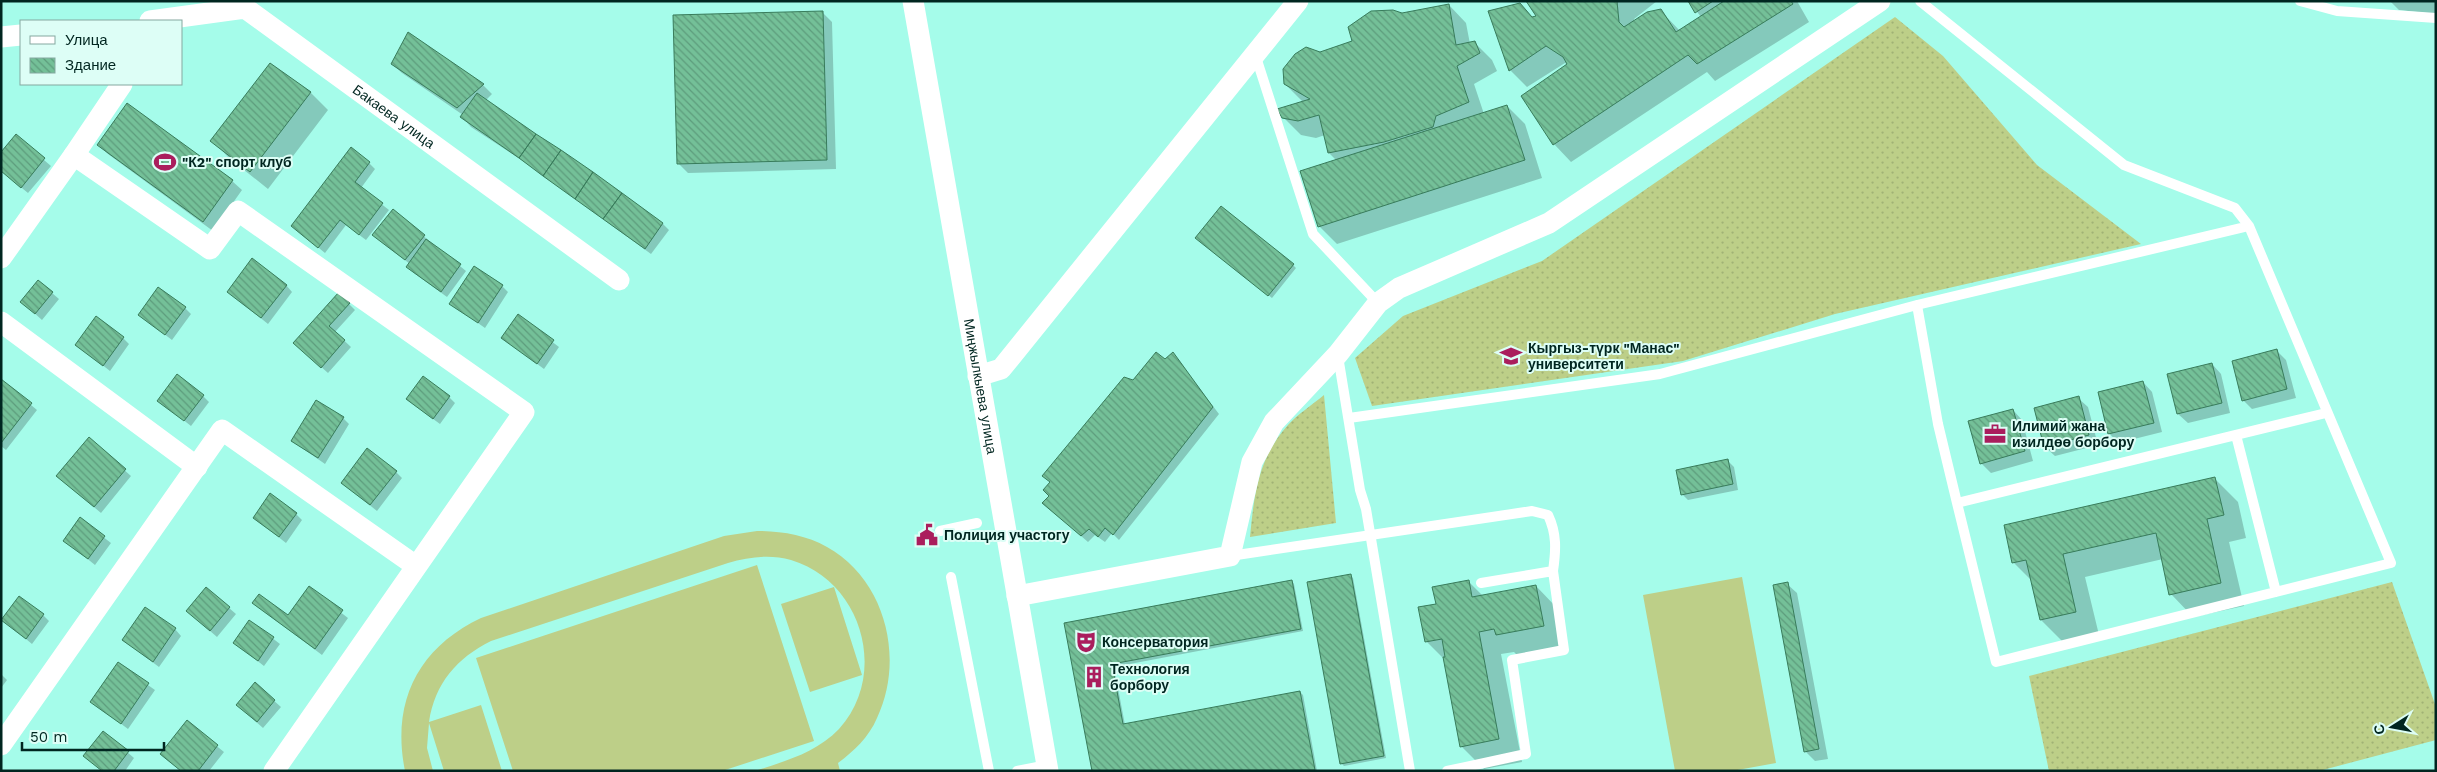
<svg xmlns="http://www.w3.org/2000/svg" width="2437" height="772" font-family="'Work Sans',sans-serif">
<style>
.grass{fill:url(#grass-dots)}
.pitch{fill:#bdcf88}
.shadow{fill:#0003}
.building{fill:url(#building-back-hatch);stroke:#387c5b}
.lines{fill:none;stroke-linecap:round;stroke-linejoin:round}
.service{stroke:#fff;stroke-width:10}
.minor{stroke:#fff;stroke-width:21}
.labels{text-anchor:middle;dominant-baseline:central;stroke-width:4;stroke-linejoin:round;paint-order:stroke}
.street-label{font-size:14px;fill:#002620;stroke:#ddfef6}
.poi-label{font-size:14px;font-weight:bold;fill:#002620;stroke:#ddfef6;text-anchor:start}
</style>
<defs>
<pattern id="grass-dots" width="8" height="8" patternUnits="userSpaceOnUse" patternTransform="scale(1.25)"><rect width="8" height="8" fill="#bdcf88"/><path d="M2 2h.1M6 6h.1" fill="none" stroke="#a1b275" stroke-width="1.8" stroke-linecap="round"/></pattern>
<pattern id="building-back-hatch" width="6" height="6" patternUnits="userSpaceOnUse" patternTransform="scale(1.25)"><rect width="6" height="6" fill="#74c098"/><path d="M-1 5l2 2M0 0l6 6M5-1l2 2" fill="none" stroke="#5d9c7c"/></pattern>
</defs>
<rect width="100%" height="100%" fill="#a5fcea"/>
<path class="grass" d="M 1895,17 L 1943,56 L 2037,165 L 2141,244 L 1835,314 L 1683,361 L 1372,406 L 1355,358 L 1403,316 L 1542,261 Z
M 1324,395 L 1336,523 L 1250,537 C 1254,495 1258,458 1288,425 C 1298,414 1312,405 1324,395 Z
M 2392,582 L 2436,707 L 2436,740 L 2319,771 L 2049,771 L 2029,676 Z"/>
<path class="pitch" d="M 757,531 C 781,531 806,535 827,547 C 886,580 905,659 877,718 C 869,737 854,751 838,763 L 840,771 L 755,771 C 785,761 816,753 839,729 C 889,674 862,581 791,560 C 770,554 749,557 728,563 L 491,641 C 457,658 435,683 429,722 L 481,705 L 502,771 L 444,771 L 429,723 L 427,748 L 433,771 L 405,771 C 391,702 418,648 481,618 L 724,536 Z
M 757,565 L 814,741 L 722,771 L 513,771 L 476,658 Z
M 1742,577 L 1776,763 L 1732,771 L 1675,771 L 1643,595 Z
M 834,587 L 862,675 L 810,692 L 781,604 Z"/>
<path class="shadow" d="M 1528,1 L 1657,1 L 1634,19 L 1634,22 L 1661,11 L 1680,31 L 1701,17 L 1689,1 L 1797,1 L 1809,22 L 1715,81 L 1707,72 L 1571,162 L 1554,144 L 1568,65 L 1565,63 L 1527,87 L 1510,70 L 1520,5 L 1533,18 L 1538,16 Z
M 2390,1 L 2436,1 L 2436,14 L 2399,10 Z
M 1449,5 L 1466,23 L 1470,44 L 1475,43 L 1492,60 L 1497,71 L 1474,84 L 1484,114 L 1507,106 L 1525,124 L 1542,178 L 1337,244 L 1319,226 L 1337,161 L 1329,153 L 1325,135 L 1316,138 L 1301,135 L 1283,117 L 1303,102 L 1285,84 L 1320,53 L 1353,41 L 1402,14 Z
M 822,12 L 832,22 L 836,169 L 688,173 L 678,163 Z
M 409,34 L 483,85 L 492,94 L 486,100 L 663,224 L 669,230 L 651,254 L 529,165 L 471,127 L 462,117 L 463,115 L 402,73 L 392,64 Z
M 311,93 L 328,110 L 268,189 L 229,158 L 212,140 Z
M 128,105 L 232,181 L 242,190 L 213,231 L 108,154 L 99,145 Z
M 16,136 L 51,166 L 28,193 L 1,171 Z
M 369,163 L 375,169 L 361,188 L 389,210 L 366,240 L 346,225 L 325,253 L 292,226 Z
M 393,211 L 466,271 L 447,297 L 414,273 L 408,267 L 410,264 L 380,241 Z
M 1200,240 L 1293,265 L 1296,268 L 1272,298 Z
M 286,285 L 292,292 L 268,324 L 228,292 Z
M 502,286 L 508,292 L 485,328 L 451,304 Z
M 52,293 L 59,299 L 42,320 L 22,302 Z
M 339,294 L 355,310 L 335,332 L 351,347 L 328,373 L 301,349 Z
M 185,308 L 191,314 L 172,340 L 139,315 Z
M 518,316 L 559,347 L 544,369 L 502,338 Z
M 123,338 L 129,344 L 110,371 L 77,345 Z
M 2277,351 L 2286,360 L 2296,398 L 2252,409 L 2243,400 Z
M 1173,354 L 1219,414 L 1119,540 L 1112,533 L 1105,542 L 1095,535 L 1088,542 L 1050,509 L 1051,483 L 1044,476 L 1133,381 Z
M 2212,364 L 2221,374 L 2230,413 L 2188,423 L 2178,414 L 2168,375 Z
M 1,380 L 37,410 L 6,450 L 1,446 Z
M 2143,382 L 2152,392 L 2162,432 L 2118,443 L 2109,433 Z
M 203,396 L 209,402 L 191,426 L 159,401 Z
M 449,397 L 455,403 L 440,424 L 414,405 Z
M 2078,398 L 2088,407 L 2098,445 L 2055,456 L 2045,447 Z
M 2013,410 L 2022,420 L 2033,461 L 1991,473 L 1981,463 Z
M 343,418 L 349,424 L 325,464 L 292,441 Z
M 89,439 L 131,476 L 101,513 L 64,482 Z
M 1728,461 L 1734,467 L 1738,490 L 1688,500 L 1682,494 Z
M 396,472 L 402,478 L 377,511 L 342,483 Z
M 2215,479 L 2238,502 L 2246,538 L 2229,542 L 2244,606 L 2193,617 L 2171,594 L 2163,559 L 2085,577 L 2099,635 L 2064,643 L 2041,620 L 2032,581 L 2013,562 Z
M 296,514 L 302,520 L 286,543 L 254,518 Z
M 80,519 L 111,543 L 95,565 L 64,540 Z
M 1350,575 L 1353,578 L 1386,758 L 1344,766 L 1341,763 Z
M 1292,581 L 1294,584 L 1303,631 L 1114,667 L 1125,725 L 1300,692 L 1303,695 L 1317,771 L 1093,771 L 1065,624 Z
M 1469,582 L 1483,596 L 1536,586 L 1558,609 L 1566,649 L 1520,658 L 1514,652 L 1501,654 L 1522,762 L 1484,769 L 1461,746 L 1445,660 L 1426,641 L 1437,605 Z
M 1787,584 L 1797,593 L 1828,759 L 1815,761 L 1805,751 Z
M 309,588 L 348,618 L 322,655 L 253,603 L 289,617 Z
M 207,589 L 236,614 L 217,637 L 194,617 Z
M 43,615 L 49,621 L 32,644 L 3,620 Z
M 250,621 L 280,644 L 264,666 L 234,643 Z
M 175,629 L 181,636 L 159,667 L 123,640 Z
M 118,664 L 155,690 L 128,729 L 92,702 Z
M 1,674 L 7,680 L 1,688 Z
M 255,684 L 281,707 L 263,728 L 244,711 Z
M 187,722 L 224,752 L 209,771 L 182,771 Z
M 104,732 L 134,758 L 125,771 L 102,771 Z"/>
<path class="building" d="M 1526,1 L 1617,1 L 1619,22 L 1624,27 L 1647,12 L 1661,9 L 1676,32 L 1724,1 L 1791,1 L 1793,4 L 1697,64 L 1688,55 L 1553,145 L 1521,96 L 1567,64 L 1563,57 L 1546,46 L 1509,71 L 1488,11 L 1520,3 L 1532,17 L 1536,16 Z
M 1688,1 L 1713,1 L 1695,13 Z
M 1449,4 L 1456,45 L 1475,41 L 1480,53 L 1457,66 L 1469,102 L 1436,116 L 1433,127 L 1384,142 L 1328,153 L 1319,115 L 1298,121 L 1282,118 L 1277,109 L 1310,99 L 1284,84 L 1283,69 L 1295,54 L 1306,47 L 1320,52 L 1352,41 L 1348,27 L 1371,11 L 1393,10 L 1402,13 Z
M 823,11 L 827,160 L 677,164 L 673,15 Z
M 408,32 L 484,84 L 457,108 L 391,64 Z
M 270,63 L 311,92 L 250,172 L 210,141 Z
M 477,93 L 536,134 L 519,158 L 460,117 Z
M 127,103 L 233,180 L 203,222 L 97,145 Z
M 1507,105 L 1525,160 L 1318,227 L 1300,171 Z
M 16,134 L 45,158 L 21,188 L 1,171 L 1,152 Z
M 536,134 L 561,150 L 543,176 L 519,158 Z
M 351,147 L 370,162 L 355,182 L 383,203 L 359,235 L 340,220 L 318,248 L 291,226 Z
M 561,150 L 593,172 L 575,199 L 543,176 Z
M 593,172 L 622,193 L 603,219 L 575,199 Z
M 622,193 L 663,223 L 645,249 L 603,219 Z
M 1221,206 L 1294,264 L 1268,296 L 1195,238 Z
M 393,209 L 425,235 L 405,260 L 372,235 Z
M 426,239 L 461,264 L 441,292 L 406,267 Z
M 252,258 L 287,285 L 261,318 L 227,292 Z
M 474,266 L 503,285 L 478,323 L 449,304 Z
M 38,280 L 53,292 L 35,314 L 20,302 Z
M 158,287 L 186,307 L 165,335 L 138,315 Z
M 339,292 L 350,303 L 329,326 L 345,340 L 321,368 L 293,343 Z
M 518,314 L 554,340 L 537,364 L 501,338 Z
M 96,316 L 124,337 L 103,366 L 75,345 Z
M 2277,349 L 2287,389 L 2242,401 L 2232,361 Z
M 1156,352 L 1165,359 L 1173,352 L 1213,407 L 1113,535 L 1105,528 L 1098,537 L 1089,529 L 1081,536 L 1042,503 L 1049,496 L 1043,490 L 1050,482 L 1042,476 L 1124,377 L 1133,380 Z
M 2212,363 L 2222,403 L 2177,414 L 2167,374 Z
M 177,374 L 204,395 L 184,421 L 157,401 Z
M 423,376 L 450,396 L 433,419 L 406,399 Z
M 1,379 L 32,403 L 1,443 Z
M 2143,381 L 2154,423 L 2108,434 L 2098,392 Z
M 2079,396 L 2089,435 L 2044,447 L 2034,408 Z
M 316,400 L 344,417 L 318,458 L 291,441 Z
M 2013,409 L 2025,451 L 1980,464 L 1968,421 Z
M 89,437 L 126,469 L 94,507 L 56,476 Z
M 367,448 L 397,471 L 370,505 L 341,483 Z
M 1728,459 L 1733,484 L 1681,495 L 1676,470 Z
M 2215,477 L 2224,515 L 2207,519 L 2221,583 L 2169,595 L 2156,533 L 2063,554 L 2076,612 L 2040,620 L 2026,560 L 2012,563 L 2004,525 Z
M 270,493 L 297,513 L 279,537 L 253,518 Z
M 80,517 L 105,536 L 88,559 L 63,541 Z
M 1351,574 L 1384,756 L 1340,764 L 1307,582 Z
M 1292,580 L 1301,629 L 1112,664 L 1123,724 L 1300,691 L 1315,770 L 1092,771 L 1064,623 Z
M 1469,580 L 1472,597 L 1536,585 L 1544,626 L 1496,635 L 1494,629 L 1479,632 L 1499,739 L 1460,747 L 1443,657 L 1445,657 L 1442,639 L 1425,642 L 1418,607 L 1436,604 L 1432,587 Z
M 1788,582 L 1819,749 L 1804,752 L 1773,585 Z
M 309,586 L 343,610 L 315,649 L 252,603 L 259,594 L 288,615 Z
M 206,587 L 230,607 L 210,631 L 186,611 Z
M 19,596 L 44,614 L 26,639 L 1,620 Z
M 145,607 L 176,628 L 153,662 L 122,640 Z
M 249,620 L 274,637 L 258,661 L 233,643 Z
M 118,662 L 149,683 L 121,724 L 90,702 Z
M 255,682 L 275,700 L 257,722 L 236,705 Z
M 187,720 L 218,745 L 198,771 L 181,771 L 160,754 Z
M 103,731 L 129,751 L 114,771 L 102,771 L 83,756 Z"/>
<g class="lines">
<path class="service" d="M 1920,1 L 2124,165 L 2235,208 L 2249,226 L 2391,563 L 1996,662 L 1957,503 L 2326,413
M 2300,1 L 2337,11 L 2436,18
M 1255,54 L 1313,234 L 1378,303
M 1917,305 L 1938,424 L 1957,503
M 1338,356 L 1360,490 L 1366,509 L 1410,771
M 1349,418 L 1660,374 L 1917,305 L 2249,226
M 2236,435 L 2276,592
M 940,531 L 977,523
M 1230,556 L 1532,511 L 1548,515 C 1557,534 1556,550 1553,571
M 951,577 L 989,771
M 1017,771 L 1047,765
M 1447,771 L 1526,754 L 1512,660 L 1564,650 L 1553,571 L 1481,583"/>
<g class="minor">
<path id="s1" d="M 913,1 L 1048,771"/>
<path id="s2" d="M 150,21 L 245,8 L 619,280"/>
<path d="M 1,37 L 21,35"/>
<path d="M 74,155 L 210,249 L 238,211 L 524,412 L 274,771"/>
<path d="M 1,258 L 74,155 L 122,84"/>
<path d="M 1,322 L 197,467"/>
<path d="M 978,376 L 1001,369 L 1298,1"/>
<path d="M 1017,596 L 1230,556 L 1252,462 L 1274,422 L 1338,354 L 1378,303 L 1399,288 L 1549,223 L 1880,1"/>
<path d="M 1,745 L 222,430 L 416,566"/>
</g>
</g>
<defs>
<g id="stadium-bare" transform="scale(1.725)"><path d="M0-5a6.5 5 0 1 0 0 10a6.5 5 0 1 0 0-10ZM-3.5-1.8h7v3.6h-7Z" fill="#aa1e5d" stroke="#ddfef6" stroke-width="2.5" paint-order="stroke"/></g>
<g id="university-bare" transform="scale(1.725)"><path d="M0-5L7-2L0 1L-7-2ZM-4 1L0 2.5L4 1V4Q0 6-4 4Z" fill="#aa1e5d" stroke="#ddfef6" stroke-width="2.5" paint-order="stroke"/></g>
<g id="office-bare" transform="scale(1.725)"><path d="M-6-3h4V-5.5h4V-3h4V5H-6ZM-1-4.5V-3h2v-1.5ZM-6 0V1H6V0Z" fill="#aa1e5d" stroke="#ddfef6" stroke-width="2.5" paint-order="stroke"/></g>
<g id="civic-bare" transform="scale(1.725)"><path d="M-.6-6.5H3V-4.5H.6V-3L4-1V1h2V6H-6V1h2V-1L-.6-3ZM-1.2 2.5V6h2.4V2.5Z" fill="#aa1e5d" stroke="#ddfef6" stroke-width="2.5" paint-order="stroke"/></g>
<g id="theatre-bare" transform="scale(1.725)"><path d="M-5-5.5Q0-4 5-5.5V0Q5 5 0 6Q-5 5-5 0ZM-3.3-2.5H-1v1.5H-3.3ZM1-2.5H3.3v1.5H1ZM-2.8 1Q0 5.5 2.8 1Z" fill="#aa1e5d" stroke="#ddfef6" stroke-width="2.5" paint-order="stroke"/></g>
<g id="building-bare" transform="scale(1.725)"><path d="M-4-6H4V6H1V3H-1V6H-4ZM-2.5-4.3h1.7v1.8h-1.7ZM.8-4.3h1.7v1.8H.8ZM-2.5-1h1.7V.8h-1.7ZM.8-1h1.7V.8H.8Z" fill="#aa1e5d" stroke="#ddfef6" stroke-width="2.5" paint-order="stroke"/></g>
</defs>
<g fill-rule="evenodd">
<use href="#stadium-bare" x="165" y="162"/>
<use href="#university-bare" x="1511" y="356"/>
<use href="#office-bare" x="1995" y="434"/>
<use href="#civic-bare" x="927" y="535"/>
<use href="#theatre-bare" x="1086" y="642"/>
<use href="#building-bare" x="1094" y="677"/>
</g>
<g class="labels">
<g class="street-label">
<text stroke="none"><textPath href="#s2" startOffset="280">Бакаева улица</textPath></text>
<text stroke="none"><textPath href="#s1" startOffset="391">Миңжылкыева улица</textPath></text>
</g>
<g class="poi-label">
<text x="182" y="162">"К2" спорт клуб</text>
<text x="1528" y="348">Кыргыз-түрк "Манас"<tspan x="1528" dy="16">университети</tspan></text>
<text x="2012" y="426">Илимий жана<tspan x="2012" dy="16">изилдөө борбору</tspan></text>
<text x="944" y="535">Полиция участогу</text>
<text x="1102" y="642">Консерватория</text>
<text x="1110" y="669">Технология<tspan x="1110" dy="16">борбору</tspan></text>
</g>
</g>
<rect width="2437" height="772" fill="none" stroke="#002620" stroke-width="5"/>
<rect x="20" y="20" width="162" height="65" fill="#ddfef6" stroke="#85a8a0"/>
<rect x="30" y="36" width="25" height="8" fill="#ffffff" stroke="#85a8a0"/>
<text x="65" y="45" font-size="15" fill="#002620">Улица</text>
<rect x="30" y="58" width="25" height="15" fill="url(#building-back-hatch)" stroke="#85a8a0"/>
<text x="65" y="70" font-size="15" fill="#002620">Здание</text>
<g transform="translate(2392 727) rotate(259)" stroke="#ddfef6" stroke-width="4" paint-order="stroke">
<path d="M0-4L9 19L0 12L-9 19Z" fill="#002620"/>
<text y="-8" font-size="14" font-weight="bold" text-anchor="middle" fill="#002620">С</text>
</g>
<path d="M22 742v8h142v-8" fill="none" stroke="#002620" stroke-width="2.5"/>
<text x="30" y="742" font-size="15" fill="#002620" stroke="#ddfef6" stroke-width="4" paint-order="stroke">50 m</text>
</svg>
